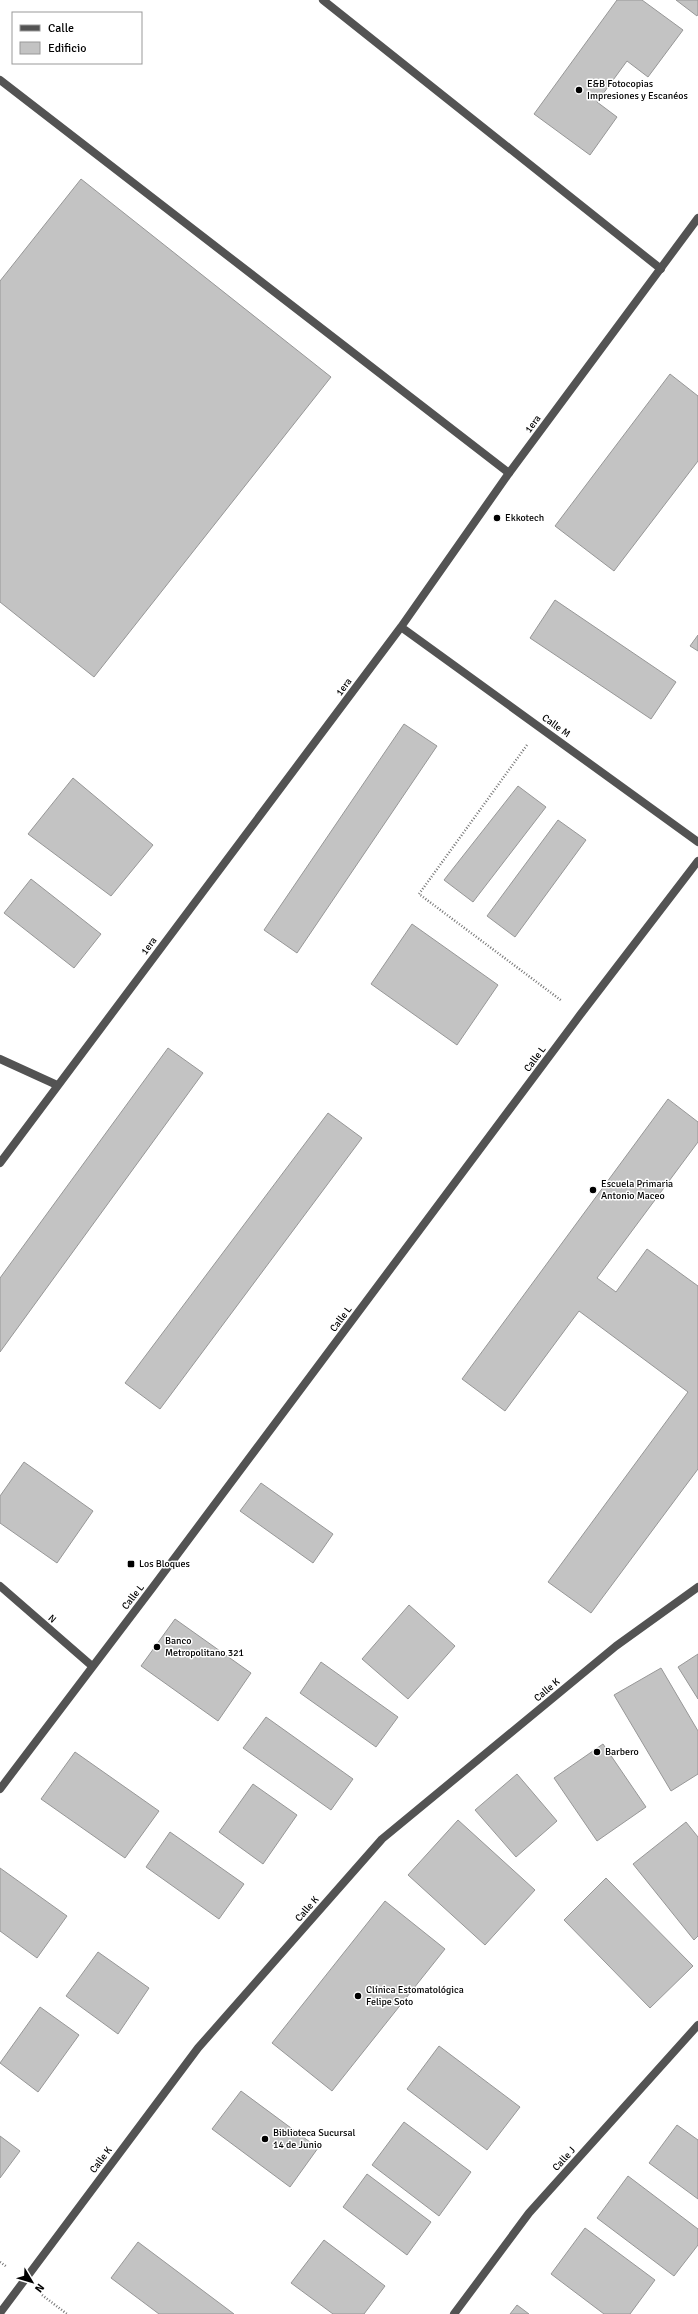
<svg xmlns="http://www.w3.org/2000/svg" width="698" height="2314" font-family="Signika,sans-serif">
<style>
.building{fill:#c3c3c3;stroke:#979797}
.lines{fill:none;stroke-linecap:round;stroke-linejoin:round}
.path{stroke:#757575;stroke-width:2.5;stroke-dasharray:1 2;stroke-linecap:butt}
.service{stroke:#535353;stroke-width:8}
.minor{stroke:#535353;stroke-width:8}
.tertiary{stroke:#535353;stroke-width:8}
.poi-dot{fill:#000;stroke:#fff;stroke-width:1.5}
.labels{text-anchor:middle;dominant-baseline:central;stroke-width:3;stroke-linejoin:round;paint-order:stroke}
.poi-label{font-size:10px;fill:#000;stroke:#fff;text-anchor:start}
.street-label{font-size:10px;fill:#000;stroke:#fff}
</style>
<rect width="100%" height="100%" fill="#fff"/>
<path class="building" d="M 617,0 L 642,0 L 683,30 L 648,77 L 627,61 L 597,102 L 617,117 L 590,155 L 534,114 Z
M 676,0 L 698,0 L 698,14 L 697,16 Z
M 81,179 L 331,377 L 94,677 L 0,602 L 0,281 Z
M 670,374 L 698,396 L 698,461 L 614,571 L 555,526 Z
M 555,600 L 676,682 L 651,719 L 530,638 Z
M 698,635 L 698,651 L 690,646 Z
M 404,724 L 437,746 L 297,953 L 264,930 Z
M 73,778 L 153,845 L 111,896 L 28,834 Z
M 518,786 L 546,807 L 473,902 L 444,880 Z
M 558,820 L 586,840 L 515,937 L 487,916 Z
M 31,879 L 101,934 L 74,968 L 4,913 Z
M 412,924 L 498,985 L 457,1045 L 371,984 Z
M 168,1048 L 203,1073 L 0,1352 L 0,1278 Z
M 668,1099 L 698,1122 L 698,1142 L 597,1278 L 616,1292 L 647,1249 L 698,1286 L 698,1469 L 591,1613 L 548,1582 L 688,1392 L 579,1311 L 505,1411 L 462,1379 Z
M 328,1113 L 362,1138 L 160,1409 L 125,1383 Z
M 24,1462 L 93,1511 L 57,1563 L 0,1523 L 0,1496 Z
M 261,1483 L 333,1534 L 313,1563 L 240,1511 Z
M 409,1605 L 455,1646 L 408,1699 L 362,1659 Z
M 175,1619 L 251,1673 L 218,1721 L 141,1666 Z
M 698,1654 L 698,1699 L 678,1667 Z
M 321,1662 L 398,1717 L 376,1747 L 300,1693 Z
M 661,1668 L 698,1731 L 698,1774 L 671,1791 L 614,1695 Z
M 266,1717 L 353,1779 L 331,1810 L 243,1748 Z
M 603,1744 L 646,1807 L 597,1841 L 554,1778 Z
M 75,1752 L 159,1811 L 125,1858 L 41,1799 Z
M 517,1774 L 557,1821 L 516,1857 L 475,1810 Z
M 253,1784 L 297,1815 L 263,1864 L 219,1832 Z
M 458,1820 L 535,1890 L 485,1945 L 408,1875 Z
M 686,1822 L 698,1837 L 698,1936 L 694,1940 L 633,1864 Z
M 170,1832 L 244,1884 L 219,1919 L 146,1867 Z
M 0,1868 L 67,1916 L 37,1958 L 0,1931 Z
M 606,1878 L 693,1966 L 650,2008 L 564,1920 Z
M 385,1901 L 445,1949 L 332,2091 L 272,2043 Z
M 98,1952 L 149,1988 L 118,2034 L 66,1996 Z
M 40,2007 L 79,2035 L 38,2092 L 0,2063 Z
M 439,2046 L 520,2107 L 487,2150 L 407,2089 Z
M 241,2091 L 318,2148 L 290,2187 L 212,2129 Z
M 404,2122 L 471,2172 L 439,2216 L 372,2165 Z
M 677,2125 L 698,2140 L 698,2199 L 649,2163 Z
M 0,2136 L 20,2151 L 0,2178 Z
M 367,2174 L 431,2222 L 407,2255 L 343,2207 Z
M 628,2176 L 698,2229 L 698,2245 L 674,2276 L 597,2218 Z
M 585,2228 L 655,2280 L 630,2314 L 604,2314 L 551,2274 Z
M 324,2240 L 385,2286 L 364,2314 L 333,2314 L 291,2283 Z
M 138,2242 L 234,2314 L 159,2314 L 111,2278 Z
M 517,2305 L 529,2314 L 510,2314 Z"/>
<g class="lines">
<path class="path" d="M 527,745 L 419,894 L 562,1001
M 0,2262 L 7,2267
M 42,2295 L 67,2314"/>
<path class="service" d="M 323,0 L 661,269
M 0,80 L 509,473
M 0,1059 L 57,1085"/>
<path class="minor" d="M 401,627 L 698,842
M 0,1163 L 401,627 L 509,473 L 698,218
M 0,1586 L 92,1666
M 0,2313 L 198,2048 L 382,1839 L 616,1646 L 698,1587
M 454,2314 L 529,2213 L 698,2025"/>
<path class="tertiary" d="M 0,1789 L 153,1587 L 580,1015 L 698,861"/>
</g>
<g class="poi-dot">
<circle cx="579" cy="90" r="4"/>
<circle cx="497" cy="518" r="4"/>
<circle cx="593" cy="1190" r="4"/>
<rect x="127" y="1560" width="8" height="8" rx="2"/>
<circle cx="157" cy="1647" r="4"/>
<circle cx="597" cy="1752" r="4"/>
<circle cx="358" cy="1996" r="4"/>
<circle cx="265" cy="2139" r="4"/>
</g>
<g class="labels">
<g class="poi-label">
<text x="587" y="84">E&amp;B Fotocopias<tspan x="587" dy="12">Impresiones y Escanéos</tspan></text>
<text x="505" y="518">Ekkotech</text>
<text x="601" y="1184">Escuela Primaria<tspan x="601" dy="12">Antonio Maceo</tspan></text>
<text x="139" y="1564">Los Bloques</text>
<text x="165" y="1641">Banco<tspan x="165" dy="12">Metropolitano 321</tspan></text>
<text x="605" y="1752">Barbero</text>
<text x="366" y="1990">Clínica Estomatológica<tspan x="366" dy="12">Felipe Soto</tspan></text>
<text x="273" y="2133">Biblioteca Sucursal<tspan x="273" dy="12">14 de Junio</tspan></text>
</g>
<g class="street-label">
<text transform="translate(533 424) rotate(-53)">1era</text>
<text transform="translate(344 687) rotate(-53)">1era</text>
<text transform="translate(556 726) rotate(36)">Calle M</text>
<text transform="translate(149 946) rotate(-53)">1era</text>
<text transform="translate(535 1059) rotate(-53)">Calle L</text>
<text transform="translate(341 1319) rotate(-53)">Calle L</text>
<text transform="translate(133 1597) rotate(-52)">Calle L</text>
<text transform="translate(52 1619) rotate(41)">N</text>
<text transform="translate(547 1690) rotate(-40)">Calle K</text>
<text transform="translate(307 1909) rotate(-49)">Calle K</text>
<text transform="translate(564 2159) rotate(-48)">Calle J</text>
<text transform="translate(101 2160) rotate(-53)">Calle K</text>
</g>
</g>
<rect x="12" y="12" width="130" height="52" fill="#ffffff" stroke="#999999"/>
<rect x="20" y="25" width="20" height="6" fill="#535353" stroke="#999999"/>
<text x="48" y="32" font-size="12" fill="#000000">Calle</text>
<rect x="20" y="42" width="20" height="12" fill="#c3c3c3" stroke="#999999"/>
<text x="48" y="52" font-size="12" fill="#000000">Edificio</text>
<g transform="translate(32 2282) rotate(128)" stroke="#ffffff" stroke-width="3" paint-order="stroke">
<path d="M0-3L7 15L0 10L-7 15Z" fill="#000000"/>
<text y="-6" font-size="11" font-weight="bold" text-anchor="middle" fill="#000000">N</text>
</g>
</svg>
